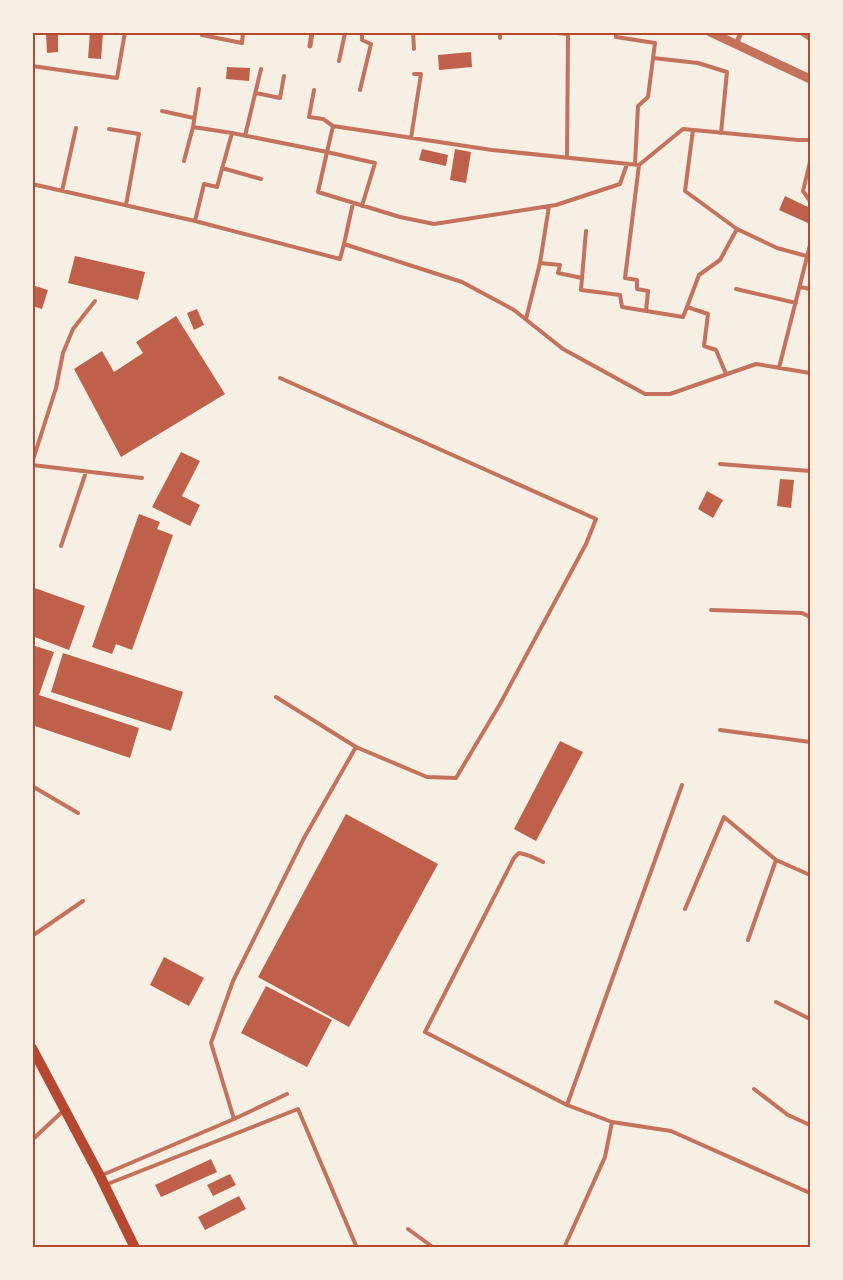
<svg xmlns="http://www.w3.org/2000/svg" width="843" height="1280" font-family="'Noto Sans',sans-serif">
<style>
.building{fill:#bf614a}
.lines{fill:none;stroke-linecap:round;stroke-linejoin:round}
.service{stroke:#c5725c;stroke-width:4}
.minor{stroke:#c5725c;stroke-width:5}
.tertiary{stroke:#c5725c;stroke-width:9}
.secondary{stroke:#b5482f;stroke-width:10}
.neatline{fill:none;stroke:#b5482f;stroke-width:2}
</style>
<rect width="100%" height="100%" fill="#f6efe4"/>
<path class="building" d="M 46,32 L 58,32 L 58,52 L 47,53 Z
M 90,32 L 103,32 L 101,59 L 88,58 Z
M 471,52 L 472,67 L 439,70 L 438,55 Z
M 227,67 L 250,68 L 249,81 L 226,79 Z
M 422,149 L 448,155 L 446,166 L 419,160 Z
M 455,149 L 471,152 L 466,183 L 450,180 Z
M 785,196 L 810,208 L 810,219 L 808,223 L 779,210 Z
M 75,256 L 145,272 L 138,300 L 68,283 Z
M 32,285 L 48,290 L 42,309 L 32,306 Z
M 197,309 L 204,325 L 194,330 L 187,313 Z
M 176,316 L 225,394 L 121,457 L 74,369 L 102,351 L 114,372 L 143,353 L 136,342 Z
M 181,452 L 200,461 L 182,496 L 200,505 L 190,526 L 152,507 Z
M 780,479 L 794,480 L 791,508 L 777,506 Z
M 707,491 L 723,500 L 713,518 L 698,509 Z
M 139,514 L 160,522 L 157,529 L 173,535 L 132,650 L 116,644 L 112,654 L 92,647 Z
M 32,587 L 85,606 L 69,650 L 32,636 Z
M 32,645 L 54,652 L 39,695 L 139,728 L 130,758 L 32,725 Z
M 63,653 L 183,692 L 171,731 L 51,692 Z
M 560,741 L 583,752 L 536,841 L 514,829 Z
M 346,814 L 438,864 L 349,1027 L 258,977 Z
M 164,957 L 204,978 L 189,1006 L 150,985 Z
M 266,986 L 332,1020 L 307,1067 L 241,1033 Z
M 211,1159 L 217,1172 L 161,1197 L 155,1185 Z
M 230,1174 L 236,1185 L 213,1196 L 207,1185 Z
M 239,1196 L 246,1209 L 205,1230 L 198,1217 Z"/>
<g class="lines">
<path class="service" d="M 203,32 L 202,35 L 242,43 L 243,32
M 338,32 L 345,33 L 339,61
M 413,32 L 414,49
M 546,32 L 568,34 L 567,157
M 616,32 L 616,37 L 655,43 L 648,97 L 638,106 L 635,164
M 500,38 L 500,32
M 653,58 L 698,63 L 727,72 L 721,133
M 32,66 L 117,78 L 125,32
M 199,89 L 193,127 L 232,133 L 327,152 L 333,126 L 492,150 L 639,165 L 683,129 L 798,140 L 810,140
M 314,90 L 309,117 L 323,119 L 333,126
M 360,90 L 371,44 L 362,40 L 362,32
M 256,93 L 280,98 L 284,76
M 162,111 L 194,118
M 109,129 L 139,134 L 126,205
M 693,130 L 685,191 L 737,229 L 720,260 L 699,275 L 687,307 L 708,314 L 704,346 L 716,350 L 726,374
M 245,136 L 261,69
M 411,138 L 421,74 L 414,74
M 184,161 L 193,127
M 810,162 L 803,191 L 810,201
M 639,165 L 625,278 L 637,280 L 637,289 L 648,291 L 646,311
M 222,168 L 261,179
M 32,184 L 195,221 L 340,259 L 344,244 L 462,282 L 514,310 L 563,349 L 645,394 L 670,394 L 756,364 L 810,373
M 62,191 L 76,128
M 362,206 L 375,163 L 327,152 L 318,192 L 400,217 L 434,224 L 556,205 L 620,184 L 627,164
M 195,221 L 204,184 L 217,187 L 232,133
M 737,229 L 777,248 L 810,257
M 344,244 L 353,203
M 540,263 L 560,265 L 558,273 L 582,278 L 581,290 L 620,295 L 622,307 L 683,317 L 687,307
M 582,278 L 586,231
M 800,287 L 810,289
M 736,289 L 796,303
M 526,319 L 540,263 L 549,206
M 779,368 L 810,245
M 32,463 L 56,388 L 63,353 L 73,329 L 95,301
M 720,464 L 810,471
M 32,465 L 142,478
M 61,546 L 86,472
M 711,610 L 802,613 L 810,617
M 276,697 L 356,747
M 720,730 L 810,742
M 32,786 L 78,813
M 776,860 L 810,875
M 543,862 C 535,858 527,854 519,853 L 514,858 L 425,1032 L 567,1105 L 612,1122 L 605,1157 L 564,1248
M 685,909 L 724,817 L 776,860 L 748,940
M 32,936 L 83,901
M 776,1002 L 810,1019
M 754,1089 L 788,1115 L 810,1125
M 567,1105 L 682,785
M 234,1119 L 211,1043 L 233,981 L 304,838 L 356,747 L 427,777 L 456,778 L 500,704 L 586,544 L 596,519 L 280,378
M 612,1122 L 671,1131 L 810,1193
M 32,1140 L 63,1111
M 100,1176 L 234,1119 L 287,1094
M 105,1185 L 298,1109 L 357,1248
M 408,1229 L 434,1248"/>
<path class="minor" d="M 736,45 L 741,32
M 310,46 L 312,32"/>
<path class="tertiary" d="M 710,32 L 810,79
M 804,32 L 810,36"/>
<path class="secondary" d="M 32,1048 L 100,1176 L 135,1248"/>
</g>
<rect width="843" height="1280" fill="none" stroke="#f6efe4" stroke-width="68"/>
<rect x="34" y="34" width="775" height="1212" class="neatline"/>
</svg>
